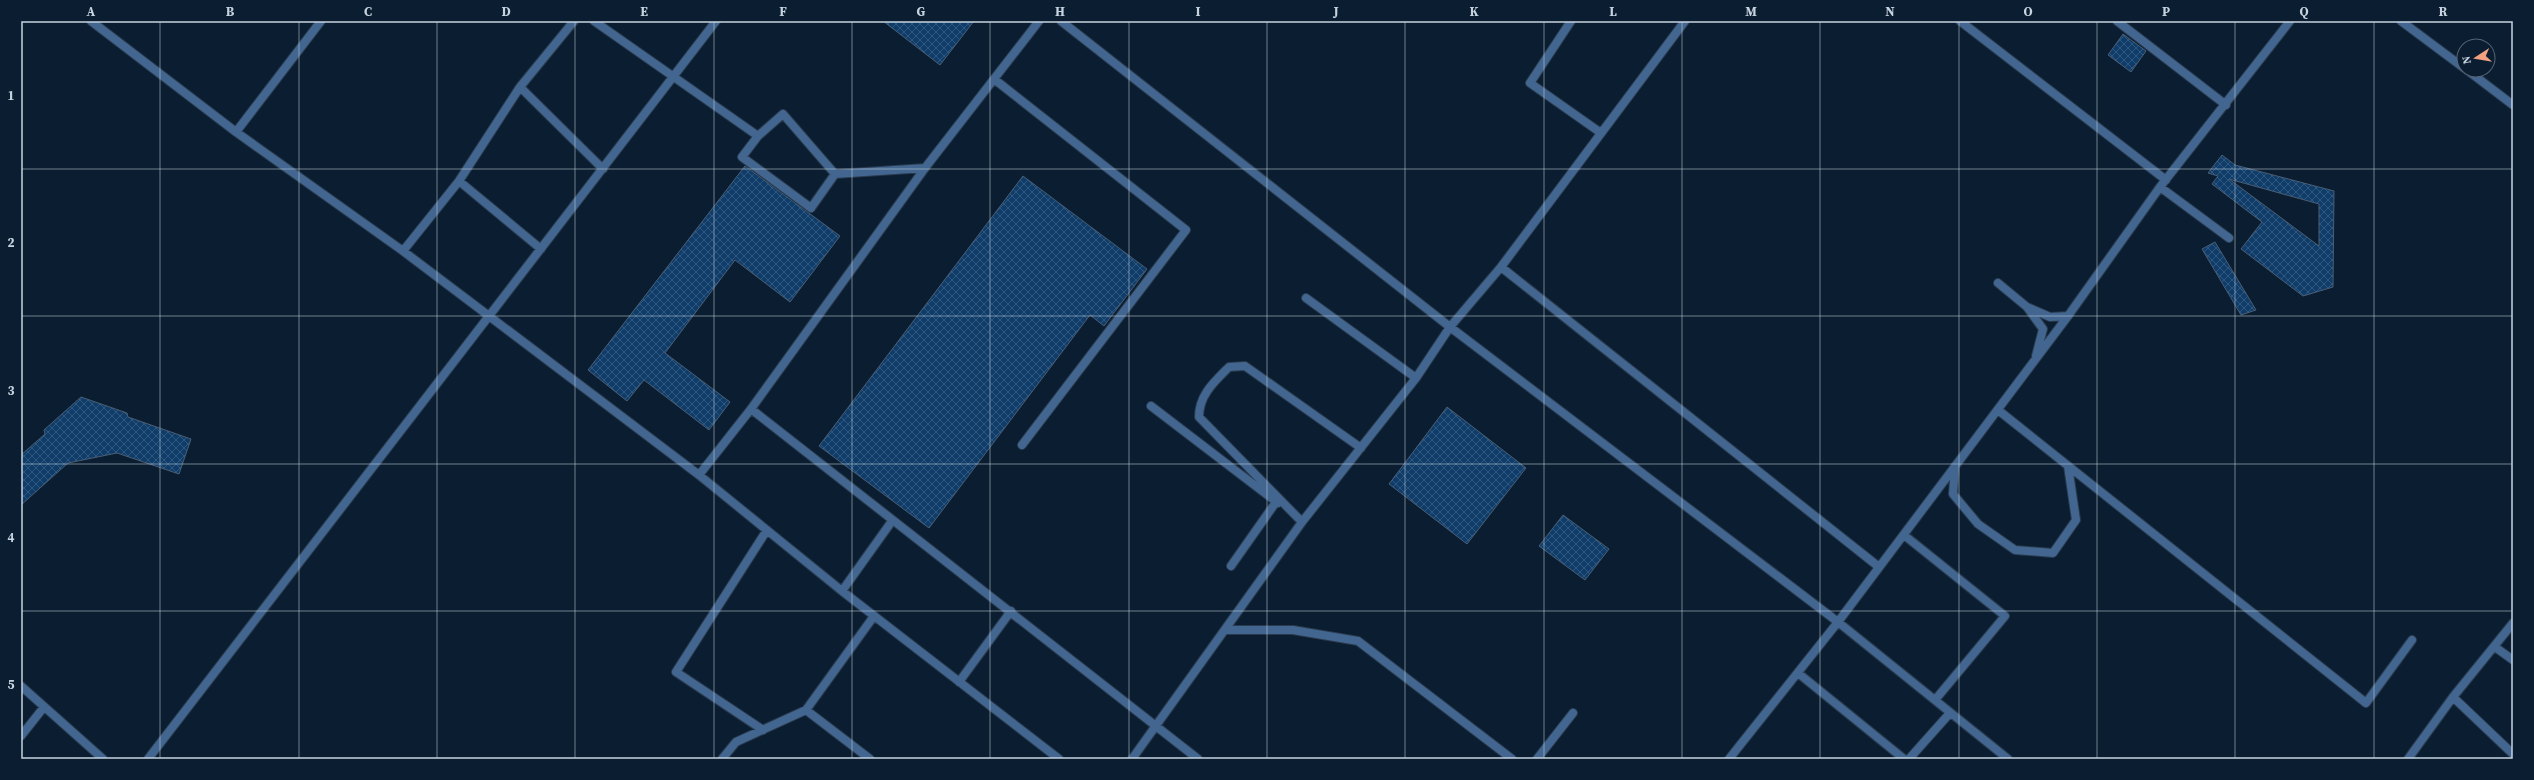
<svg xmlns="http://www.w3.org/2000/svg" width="2534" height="780" font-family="'Source Serif 4',serif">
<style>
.building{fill:url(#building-cross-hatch);stroke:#4a5e75;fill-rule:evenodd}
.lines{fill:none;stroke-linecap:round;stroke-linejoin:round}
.lane-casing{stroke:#293a4c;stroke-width:10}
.lane{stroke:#426690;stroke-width:8}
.grid{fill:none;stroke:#c7d3e0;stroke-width:1;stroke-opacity:0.55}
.neatline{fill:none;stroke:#c7d3e0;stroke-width:1.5}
.grid-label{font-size:13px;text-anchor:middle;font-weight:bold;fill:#c7d3e0}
</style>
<defs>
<pattern id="building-cross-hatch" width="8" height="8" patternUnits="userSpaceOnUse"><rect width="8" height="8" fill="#0f3c69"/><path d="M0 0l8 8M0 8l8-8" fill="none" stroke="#30577e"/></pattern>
</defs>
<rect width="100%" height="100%" fill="#0b1d30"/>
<path class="building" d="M 883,21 L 974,21 L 940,65 Z
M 2123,34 L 2146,51 L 2131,72 L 2108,55 Z
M 2222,155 L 2235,165 L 2334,191 L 2333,287 L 2303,296 L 2241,249 L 2262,222 L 2212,184 L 2218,176 L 2208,173 ZM 2229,179 L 2319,204 L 2319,246 Z
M 745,166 L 840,236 L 790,302 L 735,260 L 665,353 L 730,402 L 709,430 L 644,380 L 627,401 L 588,370 Z
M 1023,176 L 1147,269 L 1104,326 L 1090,315 L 929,528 L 819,446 Z
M 2215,242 L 2256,310 L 2241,315 L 2202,249 Z
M 81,397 L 127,413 L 128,417 L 191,439 L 179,474 L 117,453 L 68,463 L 21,505 L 21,455 L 45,434 L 44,430 Z
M 1447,407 L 1526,468 L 1467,544 L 1389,484 Z
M 1563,515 L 1609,549 L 1585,580 L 1539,546 Z"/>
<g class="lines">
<g class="lane-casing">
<path id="lane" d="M 91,21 L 236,132 L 403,251 L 489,316 L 716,21
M 594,21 L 758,136 L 742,157 L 811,208 L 835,174 L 925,168
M 1061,21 L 1450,327 L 1838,622 L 2008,759
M 1571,21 L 1530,83 L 1601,133
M 1960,21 L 2166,180
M 2117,21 L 2226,105
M 2401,21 L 2464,68
M 2467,70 L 2513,105
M 994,79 L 1186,230 L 1022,445
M 520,87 L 603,169
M 236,132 L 321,21
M 758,136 L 783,114 L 835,174
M 459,181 L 541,249
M 2160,187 L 2229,238
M 403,251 L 459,181 L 520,87 L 574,21
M 1501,267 L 1879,567
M 1998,283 L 2027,307 L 2043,329 L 2036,356
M 1306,298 L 1416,378
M 2027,307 L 2050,317 L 2068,316
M 1151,406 L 1278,503
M 751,409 L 1198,759
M 1998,410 L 2366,703 L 2412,640
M 1955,466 L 1953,494 L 1978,524 L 2015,550 L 2053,553 L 2076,520 L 2068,466
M 699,475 L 751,409 L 925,168 L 1039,21
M 1302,522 L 1199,417 C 1199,395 1214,382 1229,367 L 1245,366 L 1361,448
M 1904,535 L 2005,616 L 1935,700
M 1231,566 L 1276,502
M 842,591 L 892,521
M 1226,630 L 1293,630 L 1358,641 L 1512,759
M 2495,647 L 2513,660
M 1798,673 L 1904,759
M 959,682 L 1011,611
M 21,686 L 103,759
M 2453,697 L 2513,754
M 806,710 L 874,616
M 763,730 L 676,672 L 767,530
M 21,736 L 44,707
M 148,759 L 489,316 L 699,475 L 842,591 L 1059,759
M 722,759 L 736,742 L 806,710 L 870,759
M 1132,759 L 1302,522 L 1416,378 L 1450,327 L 1501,267 L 1685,21
M 1537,759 L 1573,713
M 1729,759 L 1838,622 L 2068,316 L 2160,187 L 2290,21
M 1909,759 L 1950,713
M 2408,759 L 2453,697 L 2513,623"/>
</g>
<use href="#lane" class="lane"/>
</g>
<path class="grid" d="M 160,21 L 160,759M 299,21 L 299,759M 437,21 L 437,759M 575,21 L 575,759M 714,21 L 714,759M 852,21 L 852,759M 990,21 L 990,759M 1129,21 L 1129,759M 1267,21 L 1267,759M 1405,21 L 1405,759M 1544,21 L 1544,759M 1682,21 L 1682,759M 1820,21 L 1820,759M 1959,21 L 1959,759M 2097,21 L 2097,759M 2235,21 L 2235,759M 2374,21 L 2374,759M 21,169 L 2513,169M 21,316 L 2513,316M 21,464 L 2513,464M 21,611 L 2513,611"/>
<rect width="2534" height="780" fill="none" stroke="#0b1d30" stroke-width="44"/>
<g transform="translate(2476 58) rotate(258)"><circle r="19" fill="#0b1d30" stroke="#566676"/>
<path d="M0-3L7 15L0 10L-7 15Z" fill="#f2a080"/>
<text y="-6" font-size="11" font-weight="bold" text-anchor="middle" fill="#c7d3e0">N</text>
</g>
<rect x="22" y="22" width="2490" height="736" class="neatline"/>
<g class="grid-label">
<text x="91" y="16">A</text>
<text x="230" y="16">B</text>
<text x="368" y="16">C</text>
<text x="506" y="16">D</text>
<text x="644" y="16">E</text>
<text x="783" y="16">F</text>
<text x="921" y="16">G</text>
<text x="1060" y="16">H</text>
<text x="1198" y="16">I</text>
<text x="1336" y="16">J</text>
<text x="1474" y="16">K</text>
<text x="1613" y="16">L</text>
<text x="1751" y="16">M</text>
<text x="1890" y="16">N</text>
<text x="2028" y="16">O</text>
<text x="2166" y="16">P</text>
<text x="2304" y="16">Q</text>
<text x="2443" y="16">R</text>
<text x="11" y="100">1</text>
<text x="11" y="247">2</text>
<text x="11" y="395">3</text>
<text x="11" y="542">4</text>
<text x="11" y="689">5</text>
</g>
</svg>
